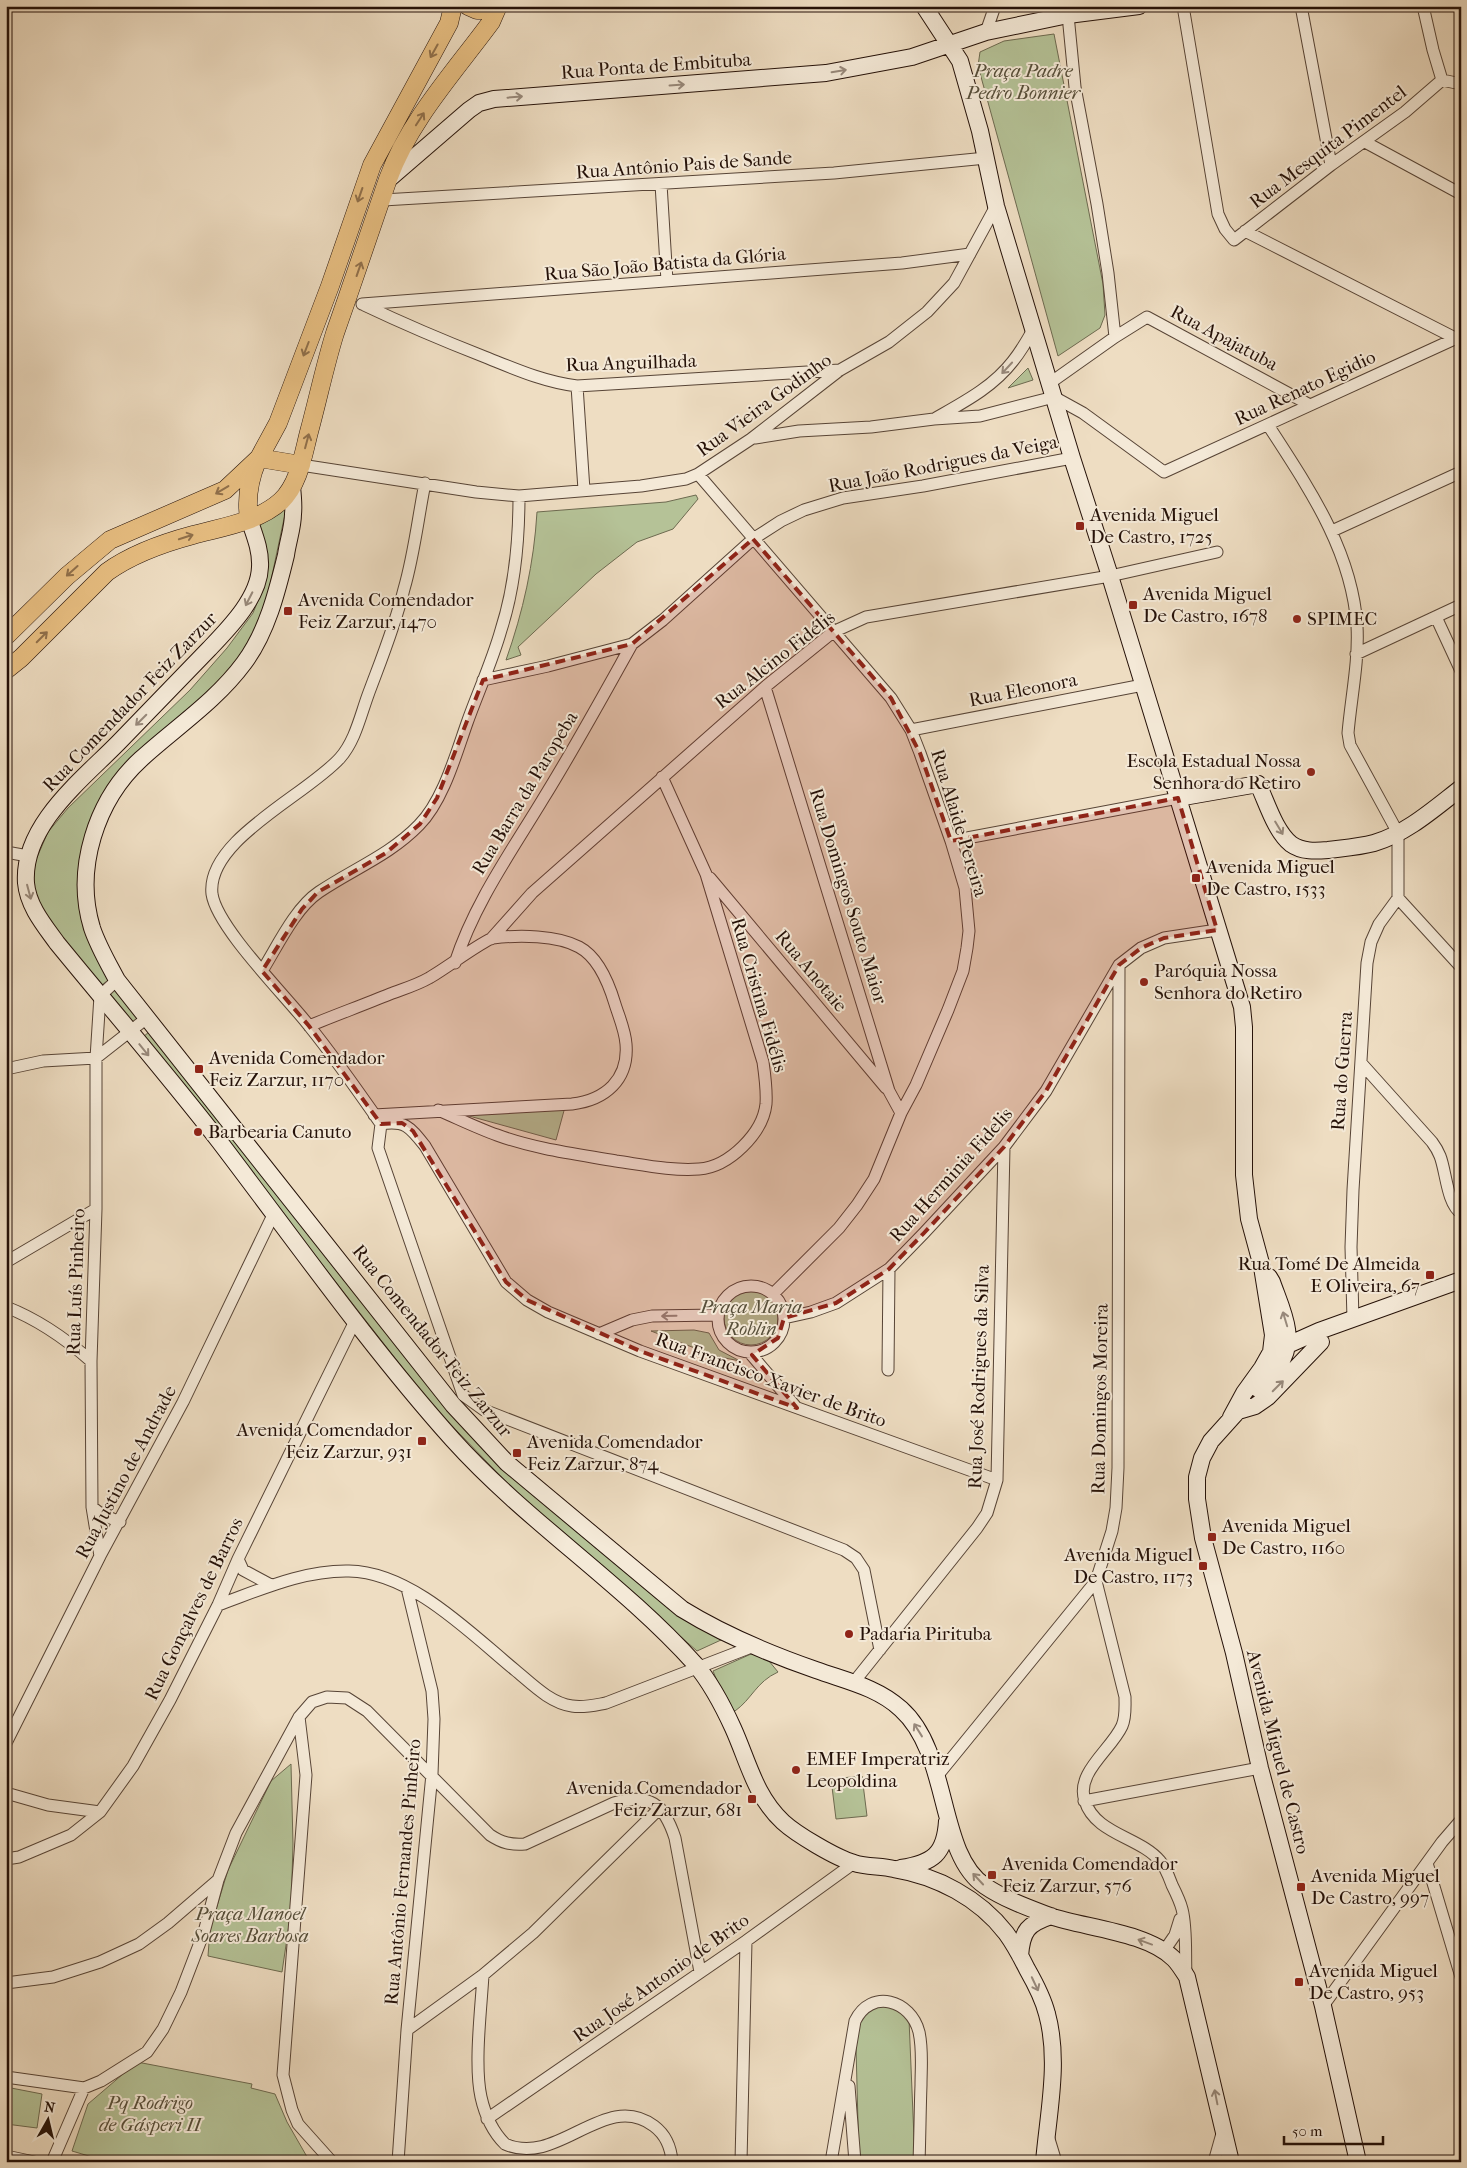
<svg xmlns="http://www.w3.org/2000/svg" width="1467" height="2168" font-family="'IM FELL French Canon',serif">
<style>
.green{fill:#b5c297;stroke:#6d6a50}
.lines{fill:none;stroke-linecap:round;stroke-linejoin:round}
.street-casing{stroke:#574436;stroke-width:13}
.secondary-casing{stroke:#251108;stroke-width:18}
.primary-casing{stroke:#251108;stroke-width:19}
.street{stroke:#f4e9d7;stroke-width:11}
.secondary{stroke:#f4e9d7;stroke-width:16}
.primary{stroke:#e7be81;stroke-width:18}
.oneway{stroke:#90704b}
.oneway2{stroke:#97887a}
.marked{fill:#8f2418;fill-opacity:0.2;stroke:#8f2418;stroke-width:4;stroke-dasharray:10 6;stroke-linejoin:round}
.poi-dot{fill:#8f2418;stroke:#f4e9d7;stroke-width:2}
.labels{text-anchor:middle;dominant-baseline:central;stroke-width:4;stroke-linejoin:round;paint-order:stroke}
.street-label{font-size:19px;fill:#251108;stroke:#f4e9d7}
.park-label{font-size:19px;font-style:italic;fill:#574f3a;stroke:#f4e9d7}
.poi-label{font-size:19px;fill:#251108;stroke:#f4e9d7;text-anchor:start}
</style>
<rect width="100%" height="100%" fill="#eeddc2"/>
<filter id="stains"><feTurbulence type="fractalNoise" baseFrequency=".004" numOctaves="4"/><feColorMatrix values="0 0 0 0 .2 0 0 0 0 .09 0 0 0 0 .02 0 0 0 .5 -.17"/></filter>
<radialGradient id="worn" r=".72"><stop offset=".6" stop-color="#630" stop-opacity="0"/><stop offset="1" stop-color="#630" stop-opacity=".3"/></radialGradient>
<path class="green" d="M 1054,34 L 1103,284 L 1105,315 L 1100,328 L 1058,356 L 978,66 L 980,52 L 1004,41 Z
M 1028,368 L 1033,380 L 1008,388 Z
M 696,495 L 698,499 L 673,529 L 637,542 L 596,574 L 518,647 L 521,655 L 506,660 C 523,612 534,563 537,512 L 666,502 Z
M 288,500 L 267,599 L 254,631 L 233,668 L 120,773 L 79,875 L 81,915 L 96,954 L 110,979 L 99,987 L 41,913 L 33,883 L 35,862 L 48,832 L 68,808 L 190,690 L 227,648 L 253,613 L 264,586 L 256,524 Z
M 117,986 L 140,1017 L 132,1026 L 107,996 Z
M 150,1031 L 429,1387 L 699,1624 L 721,1640 L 697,1651 L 514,1490 L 430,1403 L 247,1168 L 142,1038 Z
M 565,1107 L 556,1140 L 451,1111 Z
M724 1318a27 27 0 1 1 54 0a27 27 0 1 1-54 0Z
M 694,1330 L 709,1333 L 719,1350 L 740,1361 L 715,1356 L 651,1331 Z
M 760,1650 L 778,1672 C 756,1682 752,1699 735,1711 L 727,1705 L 713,1671 Z
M 291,1764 L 293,1844 L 291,1911 L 282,1972 L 208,1956 L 210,1929 L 228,1870 L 271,1781 Z
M 862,1776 L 867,1816 L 836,1819 L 831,1779 Z
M 889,2005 L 909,2019 L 915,2162 L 859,2162 L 856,2047 L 862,2010 Z
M 137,2062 L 252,2084 L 251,2088 L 275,2094 L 287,2122 L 310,2162 L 109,2162 L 72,2151 L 88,2104 Z
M 6,2087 L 42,2094 L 37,2128 L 6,2124 Z"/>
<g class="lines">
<g class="street-casing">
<path id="street" d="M 1183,6 L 1218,214 L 1225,229 L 1234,240 L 1331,165 L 1405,112 L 1442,80
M 1301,6 L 1331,165
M 1423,6 L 1433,50 L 1442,80
M 1071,10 L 1068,15 L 1075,87 L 1097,204 L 1108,273 L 1115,337
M 986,32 L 995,6
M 1442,80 L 1461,84
M 1365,142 L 1461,194
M 661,184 L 667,281
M 383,200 L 834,173 L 986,158
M 1245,231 L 1455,338
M 362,304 L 902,263 L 970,254
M 364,305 C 404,324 444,341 485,357 C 515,369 544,382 577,386 L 840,370
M 1050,383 L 1115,337 L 1147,317 L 1310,405
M 577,386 L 584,490
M 936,418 C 964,402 993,387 1013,361 C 1021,351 1028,339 1034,328
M 1268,425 C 1308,487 1352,550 1357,626 C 1359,661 1351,698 1348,733 L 1350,745 L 1398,833 L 1398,898 L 1379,924 L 1371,942 L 1367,963 L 1353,1190 L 1351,1247 L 1353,1319
M 755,438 L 799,431 L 871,427 L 934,419 L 980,416 L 1054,397 L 1083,413 L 1164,472 L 1461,336
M 301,465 L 476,492 L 519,496 L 641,486 L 686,479 L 698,474 L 751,439 L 840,370 L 889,342 L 927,312 L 954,283 L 996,206
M 698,474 L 891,698 L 911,730 L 920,753 L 951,841 L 965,888 L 969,931 L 967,948 L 963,971 L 948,1010 L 916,1085 L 901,1113 L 874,1179 L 857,1205 L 839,1228 L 773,1294
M 1332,531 L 1461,472
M 1436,617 L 1461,671
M 1356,654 L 1461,605
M 483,680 L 548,666 L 632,644 L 663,620 L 753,539 L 781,521 L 804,510 L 843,498 L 923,486 L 1072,458
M 765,687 L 889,1091 L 901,1113
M 911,730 L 1143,685
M 951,841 L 1178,798
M 6,852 L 28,856
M 710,878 L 886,1088
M 1398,898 L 1461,967
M 491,939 L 532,893 L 765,687 L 833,632 L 866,617 L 1110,576 L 1217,552
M 455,963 C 474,904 511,852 543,799 C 574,749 603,696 632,644
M 262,971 C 277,947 295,908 319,892 C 353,869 390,855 419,825 C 443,801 456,754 467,723 C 478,692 492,662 501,630 C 515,587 519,541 519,496
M 309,1026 C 336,1015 363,1005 390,994 C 403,989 417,985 429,978 C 442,971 484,940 493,938 C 519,935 557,935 579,947 C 598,957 609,984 615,1004 C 619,1017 625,1030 626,1044 C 629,1080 605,1100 572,1104 L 374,1115
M 96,1058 L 147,1018
M 1362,1064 L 1432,1142 C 1435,1146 1438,1151 1440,1156 C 1446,1171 1447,1204 1461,1213
M 6,1069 L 43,1061 L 96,1058
M 438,1110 C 457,1118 477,1128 497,1135 C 535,1149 576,1154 616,1161 C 644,1165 672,1171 699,1169 C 729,1167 763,1133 766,1104 C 767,1090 765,1076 763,1062 L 706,874 L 662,777
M 381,1124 L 378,1148 L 463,1395 L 484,1410 L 844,1550 L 856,1558 L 864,1570 L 880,1650
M 381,1124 C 358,1091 335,1058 310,1027 C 287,997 217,928 212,894 C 206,840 307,795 340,758 C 355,741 360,717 368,695 C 381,660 395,626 404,589 C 414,555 418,518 425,483
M 381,1124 C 405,1120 410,1127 425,1146 L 506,1282 L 527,1300 L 548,1312 L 640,1351 L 997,1480
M 6,1262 L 96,1209
M718 1319a33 33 0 1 1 66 0a33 33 0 1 1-66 0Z
M 6,1307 C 37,1319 66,1339 91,1361
M 784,1318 L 811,1312 L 836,1303 L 889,1269 L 924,1233 L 1004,1147 L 1046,1091 L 1119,965 L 1141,948 L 1164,938 L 1217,930
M 599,1334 L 632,1320 L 652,1316 L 718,1315
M 749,1352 L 796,1407
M 888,1370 L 889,1269
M 92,1507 L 101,1514 L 120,1522
M 100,1556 L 92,1507 L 91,1361 L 96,1209 L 96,1058 L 100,996 L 117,980
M 238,1559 L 243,1570 L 271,1585
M 1096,1581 L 1125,1697 C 1125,1707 1126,1717 1122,1726 C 1111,1750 1075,1773 1085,1801 C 1095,1834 1140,1837 1160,1861 C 1166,1868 1169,1877 1172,1885 C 1176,1893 1180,1901 1182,1909 C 1187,1928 1185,1954 1186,1974
M 218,1605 C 260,1590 303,1570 349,1571 C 411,1572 470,1633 515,1670 C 532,1684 550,1703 572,1706 C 584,1708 595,1705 606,1703 L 754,1646
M 854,1682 L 977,1528 L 987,1513 L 997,1480 L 1004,1147
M 299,1717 L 306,1775 L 283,2075 L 292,2110 L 298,2124 L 332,2162
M 6,1743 L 100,1556 L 183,1402 L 273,1215
M 938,1775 L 1096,1581 L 1112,1531 L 1116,1508 L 1118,1468 L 1119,965
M 6,1793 L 48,1805 L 100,1812
M 1084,1801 L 1260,1768
M 6,1859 L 19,1857 L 71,1835 L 100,1812 L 133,1766 L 170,1700 L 218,1605 L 238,1559 L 355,1321
M 1427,1863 L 1461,1977
M 1164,1951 L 1175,1935 L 1180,1919
M 483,1975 C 481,2010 474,2065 481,2097 C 485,2115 492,2131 505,2144 C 558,2168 605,2089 654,2126 C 666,2135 671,2147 672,2162
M 6,1983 L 53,1977 L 100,1962 L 139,1944 L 168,1923 L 218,1880
M 1323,2006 L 1442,1842 L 1461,1820
M 407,2030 L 483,1975 L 533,1933 L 660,1808
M 6,2077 L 84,2088 L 101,2081 L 147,2052 L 163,2029 L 181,1992 L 204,1932 L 218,1880 L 236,1833 L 299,1717 L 312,1702 L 327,1697 L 347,1698 L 367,1711 L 490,1835 C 502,1843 511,1845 525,1844 L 614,1803 C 649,1792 664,1804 675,1838 L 700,1972
M 849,2086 L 855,2162
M 487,2119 L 746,1941 L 854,1863
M 1049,2139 L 1056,2162
M 6,2156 L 34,2162
M 52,2162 L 84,2088
M 398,2162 L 407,2030 L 432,1774 L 434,1719 L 432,1691 L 407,1588
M 741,2162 L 746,1941
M 831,2162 L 855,2021 C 871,1988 911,2000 919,2032 C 923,2050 921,2068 921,2085 C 920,2111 920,2136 919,2162
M 1214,2162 L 1223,2130"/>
</g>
<g class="secondary-casing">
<path id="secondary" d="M 924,6 L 960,61 L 980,131 L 996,206 L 1072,458 L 1110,576 L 1242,1007 L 1244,1027 L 1244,1175 L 1249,1219 L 1262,1267 L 1273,1335 L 1271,1352 L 1262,1368 L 1244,1393 L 1231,1417
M 389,179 L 469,110 L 479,103 L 494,99 L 826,73 L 912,57 L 986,32 L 1068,15 L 1139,6
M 292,487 C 293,496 294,505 293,514 C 293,527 288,541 286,555 C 277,592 267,632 244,663 C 216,701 175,728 141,759 C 96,800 74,869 92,928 C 98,946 108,963 117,980 L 453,1405 L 507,1463 L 682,1609 C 724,1635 770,1654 816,1670 C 846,1681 877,1687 901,1709 C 951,1754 937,1854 985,1886 C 1004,1899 1029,1908 1050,1916 C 1085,1928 1147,1932 1174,1959 C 1179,1964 1183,1971 1187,1977 L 1231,2162
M 249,519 C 254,534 261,550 260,567 C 259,598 229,628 209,649 C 179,680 149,711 119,742 C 83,779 22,825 26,883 C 28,906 44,925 57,943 C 111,1009 167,1074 219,1141 C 296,1242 369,1346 453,1440 C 527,1522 621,1582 695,1664 C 711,1683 723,1706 733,1728 C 748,1761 755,1796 783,1822 C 796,1834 836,1858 854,1863 C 866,1867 881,1866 894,1869 C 937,1876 979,1898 1006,1933 C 1014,1944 1021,1957 1027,1969 C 1035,1983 1043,1998 1047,2014 C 1060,2061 1048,2114 1044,2162
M 1178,798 L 1258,784 C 1267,803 1275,831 1291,844 C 1302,852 1316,851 1328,850 C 1344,848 1359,847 1374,843 C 1406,834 1435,808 1461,788
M 1281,1348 L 1319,1331 L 1461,1280
M 1258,1389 C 1265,1381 1273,1373 1279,1365 C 1298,1339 1281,1308 1272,1282 L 1269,1277
M 1238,1411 L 1211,1441 L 1202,1458 L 1197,1477 L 1197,1499 L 1203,1538 L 1234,1653 L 1260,1768 L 1323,2006 L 1358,2162
M 1238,1411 L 1255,1406 L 1268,1397 L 1321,1342
M 901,1868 C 933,1863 945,1854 947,1821
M 1020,1956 C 1022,1930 1028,1924 1051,1916"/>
</g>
<g class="primary-casing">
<path id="primary" d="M 468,6 L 477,10 L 497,9
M 259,458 L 301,465
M 249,519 C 246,498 249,480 257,461
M 6,636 L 67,576 L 110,540 L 225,490 L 259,458 L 278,423 L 330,286 L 372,165 L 449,23 L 453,6
M 6,670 L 21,658 L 107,572 C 132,554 163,543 193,535 C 222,527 258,522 281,501 C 299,484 303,455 309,432 C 318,399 325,365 335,333 C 353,282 370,231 388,179 C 409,121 455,71 491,22 L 498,6"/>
</g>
<use href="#street" class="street"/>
<use href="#secondary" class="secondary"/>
<use href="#primary" class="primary"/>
</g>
<defs><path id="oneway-shaft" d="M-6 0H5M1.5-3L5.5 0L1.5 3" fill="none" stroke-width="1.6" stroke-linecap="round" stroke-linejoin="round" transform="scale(1.25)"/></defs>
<g class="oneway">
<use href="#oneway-shaft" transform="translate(434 51) rotate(119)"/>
<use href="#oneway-shaft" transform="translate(420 119) rotate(-57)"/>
<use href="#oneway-shaft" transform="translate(360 195) rotate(109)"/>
<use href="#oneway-shaft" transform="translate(359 269) rotate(-71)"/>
<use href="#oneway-shaft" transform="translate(306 349) rotate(111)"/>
<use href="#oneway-shaft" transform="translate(307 441) rotate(-75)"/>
<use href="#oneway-shaft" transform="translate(222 490) rotate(149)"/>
<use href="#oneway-shaft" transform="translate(186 537) rotate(-18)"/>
<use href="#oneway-shaft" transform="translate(72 571) rotate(138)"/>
<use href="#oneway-shaft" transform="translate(42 637) rotate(-45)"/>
</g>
<g class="oneway2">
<use href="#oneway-shaft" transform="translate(839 71) rotate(-9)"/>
<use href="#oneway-shaft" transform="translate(677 85) rotate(-4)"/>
<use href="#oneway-shaft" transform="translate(515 97) rotate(-5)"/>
<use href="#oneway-shaft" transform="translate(1007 368) rotate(133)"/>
<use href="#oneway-shaft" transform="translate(249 599) rotate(117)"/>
<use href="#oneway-shaft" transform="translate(141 720) rotate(135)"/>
<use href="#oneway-shaft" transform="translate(1279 828) rotate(59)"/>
<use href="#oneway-shaft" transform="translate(29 892) rotate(75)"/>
<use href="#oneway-shaft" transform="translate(144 1050) rotate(51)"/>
<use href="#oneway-shaft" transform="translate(669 1316) rotate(179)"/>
<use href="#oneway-shaft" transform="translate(1285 1319) rotate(-107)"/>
<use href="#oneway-shaft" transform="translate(1278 1386) rotate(-45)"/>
<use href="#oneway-shaft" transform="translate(918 1730) rotate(-122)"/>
<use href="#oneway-shaft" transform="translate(978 1879) rotate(-133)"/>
<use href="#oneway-shaft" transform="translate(1145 1942) rotate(-160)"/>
<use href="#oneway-shaft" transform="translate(1035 1984) rotate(65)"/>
<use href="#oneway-shaft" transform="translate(1216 2097) rotate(-101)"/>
</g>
<path class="marked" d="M 753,539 L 891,698 L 920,753 L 951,841 L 1178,798 L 1217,930 L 1164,938 L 1141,948 L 1119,965 L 1046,1091 L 1004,1147 L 924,1233 L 889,1269 L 836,1303 L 784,1318 L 778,1338 L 752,1355 L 797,1408 L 640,1351 L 527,1300 L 506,1282 L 413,1131 L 402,1123 L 381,1124 L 309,1026 L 262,971 L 302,909 L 318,892 L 386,853 L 420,824 L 437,798 L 483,680 L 632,644 Z"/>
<g class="poi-dot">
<rect x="1075" y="521" width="10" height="10" rx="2.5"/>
<rect x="1128" y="600" width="10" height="10" rx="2.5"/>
<rect x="283" y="606" width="10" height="10" rx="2.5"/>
<circle cx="1297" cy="619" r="5"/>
<circle cx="1311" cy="772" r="5"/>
<rect x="1191" y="873" width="10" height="10" rx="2.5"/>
<circle cx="1144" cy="982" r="5"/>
<rect x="194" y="1064" width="10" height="10" rx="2.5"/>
<circle cx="198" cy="1132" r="5"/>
<rect x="1425" y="1270" width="10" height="10" rx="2.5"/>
<rect x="417" y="1436" width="10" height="10" rx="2.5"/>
<rect x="512" y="1448" width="10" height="10" rx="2.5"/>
<rect x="1207" y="1532" width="10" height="10" rx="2.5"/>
<rect x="1198" y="1561" width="10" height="10" rx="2.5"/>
<circle cx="849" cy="1634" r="5"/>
<circle cx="796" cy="1770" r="5"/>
<rect x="747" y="1794" width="10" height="10" rx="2.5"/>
<rect x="987" y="1870" width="10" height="10" rx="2.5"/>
<rect x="1296" y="1882" width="10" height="10" rx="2.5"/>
<rect x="1294" y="1977" width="10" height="10" rx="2.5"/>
</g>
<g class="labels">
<g class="street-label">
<text transform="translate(656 66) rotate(-4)">Rua Ponta de Embituba</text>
<text transform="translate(1328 147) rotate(-37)">Rua Mesquita Pimentel</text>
<text transform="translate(684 165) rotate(-4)">Rua Antônio Pais de Sande</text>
<text transform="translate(665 264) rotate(-5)">Rua São João Batista da Glória</text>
<text transform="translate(1224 338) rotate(28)">Rua Apajatuba</text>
<text transform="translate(631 363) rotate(-2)">Rua Anguilhada</text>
<text transform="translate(1305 388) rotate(-25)">Rua Renato Egidio</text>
<text transform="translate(764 405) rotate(-36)">Rua Vieira Godinho</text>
<text transform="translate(943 464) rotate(-11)">Rua João Rodrigues da Veiga</text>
<text transform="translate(775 660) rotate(-38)">Rua Alcino Fidélis</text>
<text transform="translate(1023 690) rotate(-11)">Rua Eleonora</text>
<text transform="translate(130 702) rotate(-46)">Rua Comendador Feiz Zarzur</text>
<text transform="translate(525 793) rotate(-59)">Rua Barra da Paropeba</text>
<text transform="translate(959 823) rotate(73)">Rua Alaide Pereira</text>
<text transform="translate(848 896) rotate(73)">Rua Domingos Souto Maior</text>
<text transform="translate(811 971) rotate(50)">Rua Anotaie</text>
<text transform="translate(759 995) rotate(74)">Rua Cristina Fidélis</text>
<text transform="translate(1342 1071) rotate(-86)">Rua do Guerra</text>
<text transform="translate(951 1175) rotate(-48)">Rua Herminia Fidelis</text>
<text transform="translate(76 1282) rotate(-88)">Rua Luís Pinheiro</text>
<text transform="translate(432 1341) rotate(51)">Rua Comendador Feiz Zarzur</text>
<text transform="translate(979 1377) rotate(-88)">Rua José Rodrigues da Silva</text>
<text transform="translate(771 1380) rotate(20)">Rua Francisco Xavier de Brito</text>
<text transform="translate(1100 1399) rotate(-89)">Rua Domingos Moreira</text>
<text transform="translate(126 1472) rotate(-62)">Rua Justino de Andrade</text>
<text transform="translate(194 1609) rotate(-64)">Rua Gonçalves de Barros</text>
<text transform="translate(1278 1752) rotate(76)">Avenida Miguel de Castro</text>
<text transform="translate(403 1872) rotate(-85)">Rua Antônio Fernandes Pinheiro</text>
<text transform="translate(661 1978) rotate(-35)">Rua José Antonio de Brito</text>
</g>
<g class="park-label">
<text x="1023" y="71">Praça Padre<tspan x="1023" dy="22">Pedro Bonnier</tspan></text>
<text x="751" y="1307">Praça Maria<tspan x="751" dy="22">Roblin</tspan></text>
<text x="250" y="1914">Praça Manoel<tspan x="250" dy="22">Soares Barbosa</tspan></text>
<text x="150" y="2103">Pq Rodrigo<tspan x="150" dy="22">de Gásperi II</tspan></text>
</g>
<g class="poi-label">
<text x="1090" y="515">Avenida Miguel<tspan x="1090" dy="22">De Castro, 1725</tspan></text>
<text x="1143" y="594">Avenida Miguel<tspan x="1143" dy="22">De Castro, 1678</tspan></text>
<text x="298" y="600">Avenida Comendador<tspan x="298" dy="22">Feiz Zarzur, 1470</tspan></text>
<text x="1307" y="619">SPIMEC</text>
<text x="1301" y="761" text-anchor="end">Escola Estadual Nossa<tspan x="1301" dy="22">Senhora do Retiro</tspan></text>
<text x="1206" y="867">Avenida Miguel<tspan x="1206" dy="22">De Castro, 1533</tspan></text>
<text x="1154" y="971">Paróquia Nossa<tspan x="1154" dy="22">Senhora do Retiro</tspan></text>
<text x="209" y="1058">Avenida Comendador<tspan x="209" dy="22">Feiz Zarzur, 1170</tspan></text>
<text x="208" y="1132">Barbearia Canuto</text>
<text x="1420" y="1264" text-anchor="end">Rua Tomé De Almeida<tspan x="1420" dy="22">E Oliveira, 67</tspan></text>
<text x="412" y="1430" text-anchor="end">Avenida Comendador<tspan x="412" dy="22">Feiz Zarzur, 931</tspan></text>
<text x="527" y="1442">Avenida Comendador<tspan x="527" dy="22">Feiz Zarzur, 874</tspan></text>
<text x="1222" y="1526">Avenida Miguel<tspan x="1222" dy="22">De Castro, 1160</tspan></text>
<text x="1193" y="1555" text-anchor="end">Avenida Miguel<tspan x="1193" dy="22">De Castro, 1173</tspan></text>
<text x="859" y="1634">Padaria Pirituba</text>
<text x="806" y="1759">EMEF Imperatriz<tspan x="806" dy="22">Leopoldina</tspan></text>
<text x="742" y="1788" text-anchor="end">Avenida Comendador<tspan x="742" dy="22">Feiz Zarzur, 681</tspan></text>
<text x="1002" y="1864">Avenida Comendador<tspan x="1002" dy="22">Feiz Zarzur, 576</tspan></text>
<text x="1311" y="1876">Avenida Miguel<tspan x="1311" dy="22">De Castro, 997</tspan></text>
<text x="1309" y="1971">Avenida Miguel<tspan x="1309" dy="22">De Castro, 953</tspan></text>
</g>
</g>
<rect width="1467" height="2168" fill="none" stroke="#eeddc2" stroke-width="25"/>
<rect x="8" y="8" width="1452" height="2153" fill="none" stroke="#251108" stroke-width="2.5"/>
<rect x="12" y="12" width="1442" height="2143" fill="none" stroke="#251108"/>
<g transform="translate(48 2120) rotate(8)" stroke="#f4e9d7" stroke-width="4" paint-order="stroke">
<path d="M0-4L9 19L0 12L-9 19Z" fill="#251108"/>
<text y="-8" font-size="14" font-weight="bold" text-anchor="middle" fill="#251108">N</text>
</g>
<path d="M1284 2136v8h99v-8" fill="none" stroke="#251108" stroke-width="2.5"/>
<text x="1292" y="2136" font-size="15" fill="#251108" stroke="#f4e9d7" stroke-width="4" paint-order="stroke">50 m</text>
<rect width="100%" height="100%" filter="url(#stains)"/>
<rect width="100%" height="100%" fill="url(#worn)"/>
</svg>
